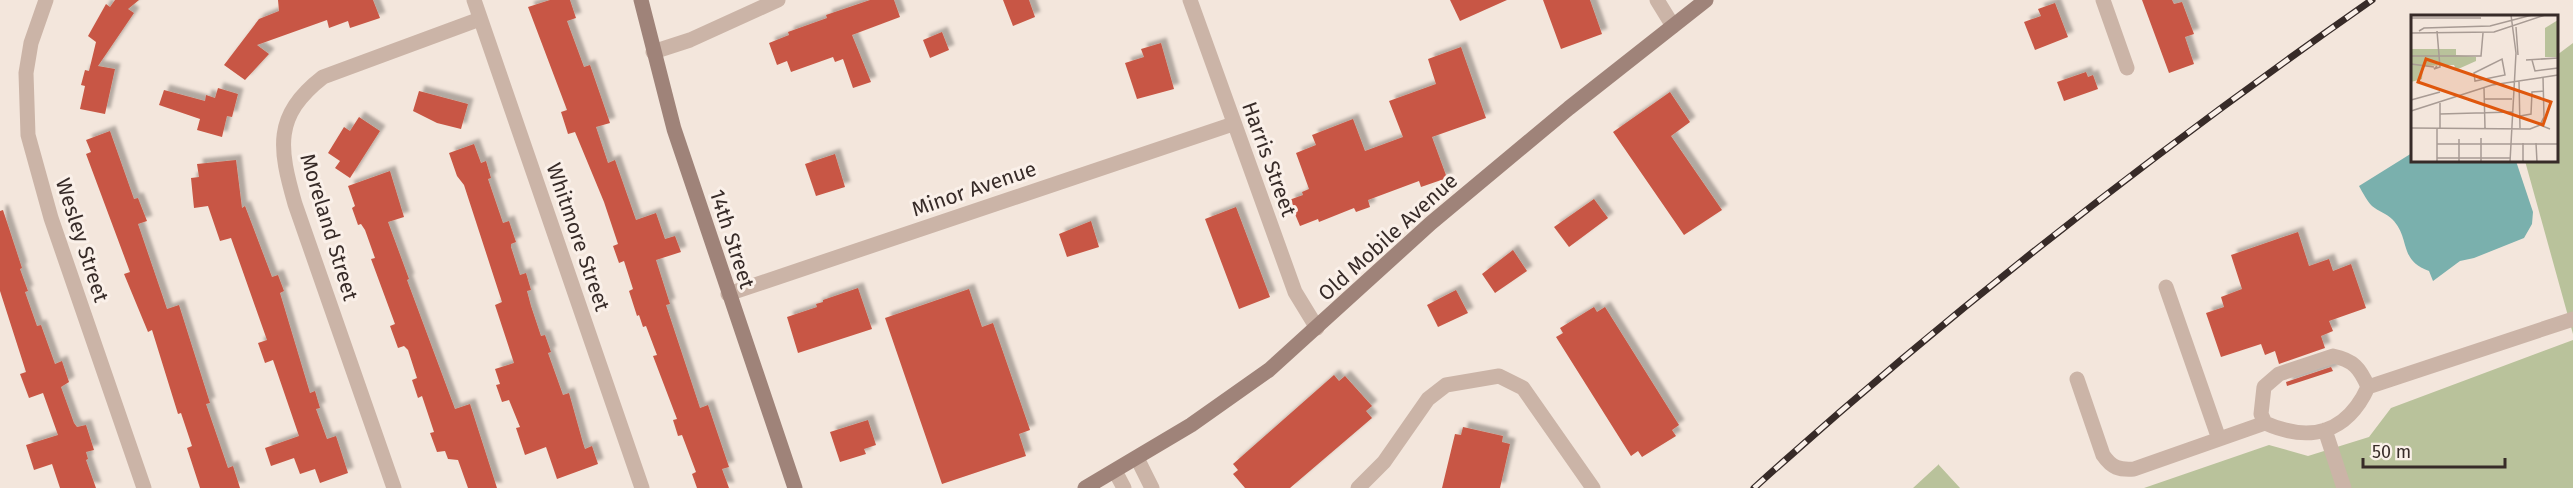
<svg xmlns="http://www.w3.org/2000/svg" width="2573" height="488" font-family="'Fira Sans',sans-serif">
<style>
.green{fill:#b9c29b}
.water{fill:#7ab0ad}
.building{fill:#c85744;filter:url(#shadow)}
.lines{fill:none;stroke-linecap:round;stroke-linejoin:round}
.street{stroke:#cbb4a7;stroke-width:15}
.secondary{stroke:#9f8379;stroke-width:15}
.rail-casing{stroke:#372b28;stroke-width:7}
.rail{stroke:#faf0e9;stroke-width:4.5;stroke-dasharray:14;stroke-linecap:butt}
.labels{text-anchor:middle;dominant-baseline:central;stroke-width:6;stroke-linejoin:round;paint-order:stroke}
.street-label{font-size:21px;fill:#372b28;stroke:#faf0e9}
.inset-road{fill:none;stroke:#a89b94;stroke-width:1.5}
.view{fill:#df570d;fill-opacity:0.15;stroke:#df570d;stroke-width:3}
.inset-edge{fill:none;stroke:#372b28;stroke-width:3}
</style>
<defs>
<filter id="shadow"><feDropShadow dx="5.5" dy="-5.5" stdDeviation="1.5" flood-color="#0004"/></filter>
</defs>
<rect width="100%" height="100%" fill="#f3e6dc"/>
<path class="green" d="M 2573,43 L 2573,334 L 2525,161 L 2556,160 L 2557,55 Z
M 2573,340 L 2573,488 L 2144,488 L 2269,445 L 2308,456 L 2369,437 L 2391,408 Z
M 1938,464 L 1960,488 L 1913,488 L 1938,465 Z"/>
<path class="water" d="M 2412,153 L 2412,160 L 2516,161 L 2533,212 L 2532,224 L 2524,238 L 2474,258 L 2460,261 L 2433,281 L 2429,271 C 2398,260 2411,238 2392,219 C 2387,214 2378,211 2372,206 C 2367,201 2363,193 2359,186 Z"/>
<path class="building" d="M 115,0 L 139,0 L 128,9 L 134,13 L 98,66 L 115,69 L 105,114 L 80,109 L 85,86 L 81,85 L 85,70 L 89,71 L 96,42 L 88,36 L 106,4 L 110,7 Z
M 278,0 L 373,0 L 380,18 L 350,28 L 348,21 L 329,28 L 327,20 L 257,45 L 269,54 L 245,80 L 224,65 L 259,19 L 279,11 Z
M 550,0 L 570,0 L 576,18 L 567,21 L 584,67 L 590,65 L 610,123 L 596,127 L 608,163 L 615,160 L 636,220 L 656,213 L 665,239 L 675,236 L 681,252 L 656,260 L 670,304 L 666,305 L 700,408 L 708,405 L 729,467 L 722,469 L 729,488 L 697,488 L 692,474 L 696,472 L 682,435 L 678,436 L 673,420 L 677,419 L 653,356 L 657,355 L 646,326 L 643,327 L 639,315 L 637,316 L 629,291 L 633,289 L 624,261 L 619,263 L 613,246 L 618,244 L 604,202 L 575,132 L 568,134 L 561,112 L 567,110 L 528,7 Z
M 870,0 L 894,0 L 900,17 L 852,35 L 871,82 L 853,88 L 843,59 L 835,62 L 833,57 L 791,72 L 787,61 L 777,65 L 769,43 L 789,35 L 788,32 L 827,18 L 826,15 Z
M 1003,0 L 1029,0 L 1035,17 L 1013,26 Z
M 1450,0 L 1507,0 L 1460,21 Z
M 1543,0 L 1590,0 L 1602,34 L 1561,49 Z
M 2142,0 L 2172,0 L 2174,4 L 2182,2 L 2194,34 L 2185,37 L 2194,64 L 2169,73 Z
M 2055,3 L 2068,37 L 2035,50 L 2024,22 L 2041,16 L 2038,9 Z
M 942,32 L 949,50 L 930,58 L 923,40 Z
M 1161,43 L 1174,89 L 1137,99 L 1125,63 L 1144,57 L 1141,49 Z
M 1461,47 L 1486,118 L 1432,137 L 1447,178 L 1421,187 L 1419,181 L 1368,200 L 1370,207 L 1356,212 L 1354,208 L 1319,222 L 1318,219 L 1300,226 L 1289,200 L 1303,195 L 1302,192 L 1309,189 L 1296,153 L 1316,145 L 1312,135 L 1353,119 L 1365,151 L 1403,137 L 1389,101 L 1436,84 L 1428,59 Z
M 2086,72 L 2088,77 L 2093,75 L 2098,89 L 2064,101 L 2057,82 Z
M 218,88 L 238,94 L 232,117 L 227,116 L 222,137 L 197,130 L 200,119 L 159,105 L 164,90 L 205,101 L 206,95 L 215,98 Z
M 419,91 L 468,104 L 461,129 L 437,123 L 413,111 Z
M 1670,92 L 1690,122 L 1671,136 L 1722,210 L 1684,235 L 1613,132 Z
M 359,117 L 380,131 L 350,178 L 335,168 L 340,161 L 328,153 L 344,127 L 350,131 Z
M 110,131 L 134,199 L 138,198 L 147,221 L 138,224 L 167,309 L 179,305 L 210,403 L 206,404 L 228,468 L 233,466 L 240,488 L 200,488 L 187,448 L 192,446 L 181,413 L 178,414 L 152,330 L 148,332 L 124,274 L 130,272 L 86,154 L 91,152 L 86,140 Z
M 474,144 L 481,163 L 486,161 L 491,178 L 488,179 L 503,223 L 509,221 L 516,242 L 511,244 L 511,247 L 520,275 L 526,273 L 531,290 L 527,291 L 531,306 L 541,336 L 545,335 L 551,352 L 548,353 L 563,395 L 569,393 L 583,443 L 585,449 L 592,446 L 598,464 L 557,479 L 546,447 L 525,455 L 516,428 L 520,427 L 509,400 L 502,402 L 496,385 L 500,384 L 495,369 L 514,363 L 495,305 L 502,302 L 464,185 L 457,176 L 449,153 Z
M 835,154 L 845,187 L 816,196 L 805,164 Z
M 236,160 L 242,208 L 245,206 L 272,277 L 278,275 L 284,291 L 280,293 L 310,393 L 315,391 L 320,408 L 316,409 L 327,439 L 336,436 L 348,473 L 320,483 L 315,469 L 300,474 L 294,458 L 271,466 L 265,448 L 299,436 L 273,360 L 265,363 L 258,343 L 267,340 L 231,238 L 220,241 L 208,206 L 194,208 L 191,178 L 199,177 L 197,164 Z
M 390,171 L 404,217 L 388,222 L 409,279 L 407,280 L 455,409 L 470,404 L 497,488 L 468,488 L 458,460 L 448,459 L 445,451 L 437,452 L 430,433 L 434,432 L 422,396 L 418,398 L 412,380 L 417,378 L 408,350 L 404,346 L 398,348 L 390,326 L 395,324 L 371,259 L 375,258 L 365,230 L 361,224 L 358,225 L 352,208 L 355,206 L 348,186 Z
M 1594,199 L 1608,218 L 1569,247 L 1554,227 Z
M 1236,207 L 1270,297 L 1239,309 L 1205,219 Z
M 3,210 L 22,268 L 20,269 L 28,291 L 25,292 L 37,326 L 41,325 L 55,364 L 62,361 L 69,382 L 61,387 L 74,423 L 77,427 L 86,425 L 94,450 L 86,452 L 88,459 L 86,460 L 96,488 L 60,488 L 52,464 L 34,470 L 26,445 L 58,435 L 43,393 L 29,398 L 20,374 L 26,372 L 0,291 L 0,211 Z
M 1091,221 L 1099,247 L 1067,257 L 1059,234 Z
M 2298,232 L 2309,266 L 2329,259 L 2333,271 L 2351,264 L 2366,308 L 2329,321 L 2333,331 L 2321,336 L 2325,348 L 2279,364 L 2275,351 L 2265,355 L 2261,344 L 2221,357 L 2206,313 L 2224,307 L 2221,297 L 2242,289 L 2231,255 Z
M 1513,250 L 1527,271 L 1495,293 L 1482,274 Z
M 858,288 L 872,329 L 798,353 L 787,317 L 817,307 L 816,304 L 823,302 L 823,300 Z
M 969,289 L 982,327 L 993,323 L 1030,430 L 1019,434 L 1026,456 L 942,484 L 885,318 Z
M 1456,290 L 1468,313 L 1438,327 L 1427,305 Z
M 1594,307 L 1597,312 L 1605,307 L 1679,425 L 1672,430 L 1676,436 L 1642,457 L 1638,451 L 1631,456 L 1556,337 L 1563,333 L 1560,328 Z
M 2331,367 L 2333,371 L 2287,386 L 2286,382 Z
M 1334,375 L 1339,381 L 1345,376 L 1372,406 L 1366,411 L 1372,418 L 1290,488 L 1245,488 L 1233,474 L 1238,470 L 1233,464 Z
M 868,420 L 876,445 L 864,449 L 866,454 L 840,462 L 830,432 Z
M 1463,427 L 1503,436 L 1502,442 L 1510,444 L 1500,488 L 1442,488 L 1455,434 L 1461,435 Z"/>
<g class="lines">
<path class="street" d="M 46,0 L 31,43 L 26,73 L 28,135 L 51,218 L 144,488
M 474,0 L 642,488
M 1190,0 L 1295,292 L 1317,328
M 1657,0 L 1673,26
M 2103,0 L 2127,68
M 653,52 L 690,40 L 778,0
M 2166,287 L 2219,439
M 728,294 L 1233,124
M 2333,356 C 2353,360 2360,368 2368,387 C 2347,433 2310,443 2265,423 L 2261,414 L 2264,387 L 2279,374 Z
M 2077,379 L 2103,455 C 2112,468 2119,470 2134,469 L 2265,423
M 2368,387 L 2573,319
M 2325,430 L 2344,488
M 1137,458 L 1152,488
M 1115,471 L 1124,488
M 394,488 L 295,204 C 279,148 273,116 323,77 L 480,19
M 1358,488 L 1384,462 L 1428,399 L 1446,385 L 1499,376 L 1523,388 L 1593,488"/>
<path class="secondary" d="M 641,0 L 674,129 L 795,488
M 1085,488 L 1191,425 L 1269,370 L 1431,223 L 1569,108 L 1706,0"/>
<g class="rail-casing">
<path id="rail" d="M 1754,488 C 1949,312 2157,150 2372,0"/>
</g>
<use href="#rail" class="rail"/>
</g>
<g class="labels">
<g class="street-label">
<text transform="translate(1269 159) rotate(70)">Harris Street</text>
<text transform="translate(974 189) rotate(-19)">Minor Avenue</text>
<text transform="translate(329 227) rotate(73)">Moreland Street</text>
<text transform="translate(578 237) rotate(71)">Whitmore Street</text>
<text transform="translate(1388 237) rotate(-42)">Old Mobile Avenue</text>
<text transform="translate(732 239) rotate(72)">14th Street</text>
<text transform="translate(82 240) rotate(72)">Wesley Street</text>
</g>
</g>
<g transform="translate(2411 15)">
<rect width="147" height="147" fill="#f3e6dc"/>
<path d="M 147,5 L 147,42 L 134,42 L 134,13 ZM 0,34 L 45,34 L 45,40 L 65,42 L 65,46 L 45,55 L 43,50 L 12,51 L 11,64 L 0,67 Z" fill="#b9c29b"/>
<path class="inset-road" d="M 0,3 L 70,3M 105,12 L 107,40M 8,16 L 13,13 L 79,11 L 121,0M 0,18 L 83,17 L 134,0M 0,41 L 70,41 L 72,18M 91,44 L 94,60 L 64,66 L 63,58 ZM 115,45 L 147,43M 121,45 L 124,56 L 147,53M 0,49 L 23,52M 26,51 L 23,54 L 29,52 L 26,16M 108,66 L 109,113M 73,73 L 74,113M 74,84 L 101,84M 0,85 L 29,77M 29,88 L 29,113M 0,96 L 81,70 L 147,60M 29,99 L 101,97M 109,101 L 120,99 L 121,77 L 133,76M 129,110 L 133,102 L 132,62M 0,113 L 119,114 L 129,110 L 139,114M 70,123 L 70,147M 112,128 L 112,147M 125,128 L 126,147M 26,129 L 147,129M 26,143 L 99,143M 26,147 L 26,113M 48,147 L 48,124M 99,147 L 105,38 L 100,0"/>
<path class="view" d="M 15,44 L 140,87 L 132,110 L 7,67 Z"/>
<rect width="147" height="147" class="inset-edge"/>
</g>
<path d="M2363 458v9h142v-9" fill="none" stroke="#372b28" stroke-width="3"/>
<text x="2372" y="458" font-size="18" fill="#372b28" stroke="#faf0e9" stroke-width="4.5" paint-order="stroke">50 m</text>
</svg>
